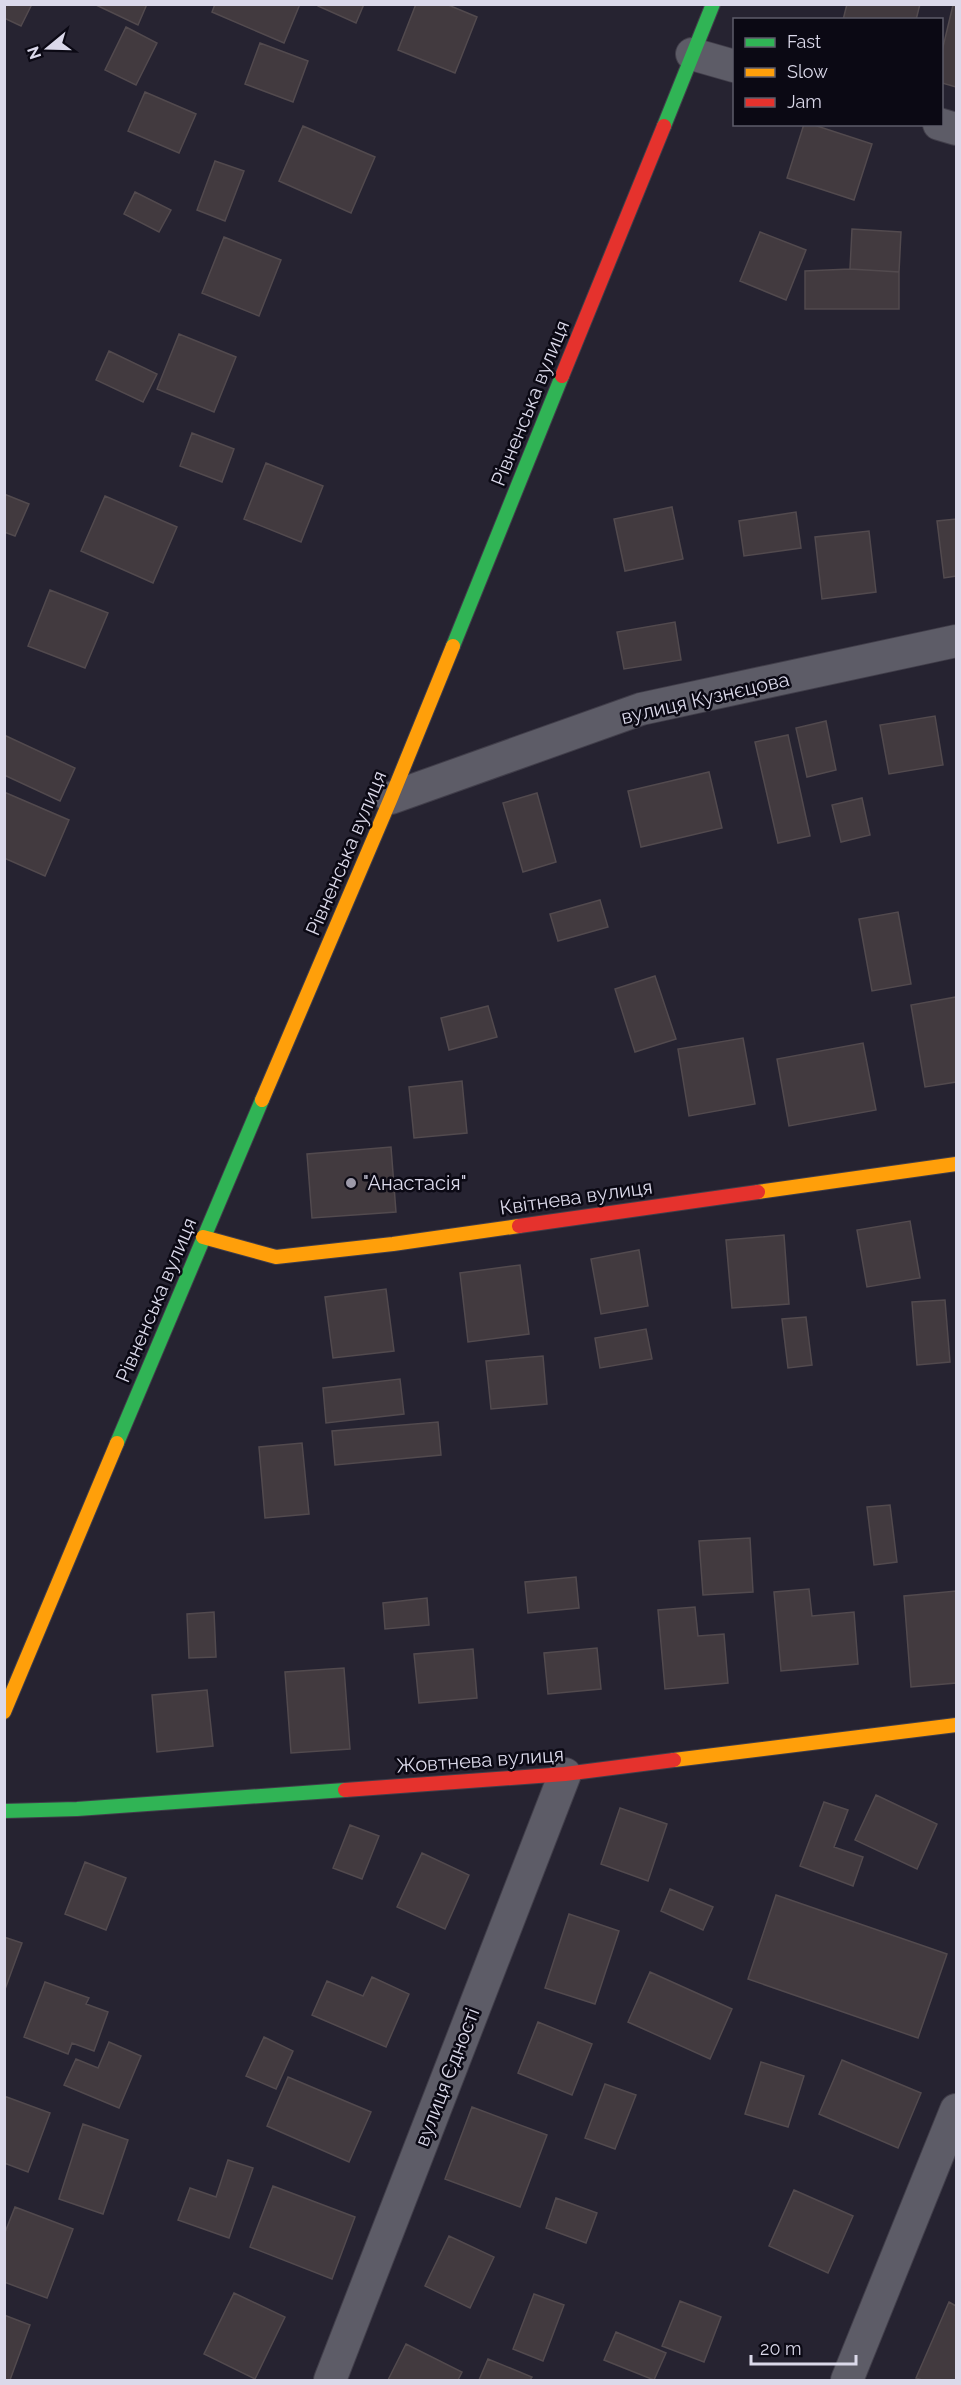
<svg xmlns="http://www.w3.org/2000/svg" width="961" height="2385" font-family="Raleway,sans-serif">
<style>
.building{fill:#423a3f;stroke:#524a4e;stroke-width:1.5}
.lines{fill:none;stroke-linecap:round;stroke-linejoin:round}
.street-casing{stroke:#413e4a;stroke-width:34}
.fast-casing{stroke:#413e4a;stroke-width:16}
.slow-casing{stroke:#413e4a;stroke-width:16}
.jam-casing{stroke:#413e4a;stroke-width:16}
.street{stroke:#5d5c67;stroke-width:32}
.fast{stroke:#30b455;stroke-width:14}
.slow{stroke:#ff9f0a;stroke-width:14}
.jam{stroke:#e5322d;stroke-width:14}
.poi-dot{fill:#9c99a9;stroke:#0b0914;stroke-width:2}
.labels{text-anchor:middle;dominant-baseline:central;stroke-width:5;stroke-linejoin:round;paint-order:stroke}
.street-label{font-size:20px;fill:#dbd9ea;stroke:#0b0914}
.poi-label{font-size:20px;fill:#dbd9ea;stroke:#0b0914;text-anchor:start}
</style>
<rect width="100%" height="100%" fill="#262331"/>
<path class="building" d="M 4,4 L 32,4 L 21,26 L 4,18 Z
M 94,4 L 147,4 L 138,25 Z
M 215,4 L 300,4 L 284,43 L 212,12 Z
M 318,4 L 364,4 L 356,23 L 318,6 Z
M 416,4 L 446,4 L 477,17 L 455,73 L 398,50 Z
M 847,4 L 920,4 L 916,20 L 843,20 Z
M 953,5 L 956,6 L 956,87 L 942,83 L 942,51 Z
M 126,27 L 157,43 L 136,85 L 105,70 Z
M 260,43 L 308,61 L 293,102 L 245,84 Z
M 145,92 L 196,114 L 179,153 L 128,131 Z
M 804,124 L 811,124 L 872,144 L 854,200 L 787,178 Z
M 303,126 L 375,157 L 351,213 L 279,181 Z
M 215,161 L 244,171 L 225,221 L 197,210 Z
M 135,192 L 171,210 L 159,232 L 124,214 Z
M 852,229 L 901,232 L 899,272 L 850,269 Z
M 760,232 L 806,250 L 786,300 L 740,281 Z
M 224,237 L 281,260 L 259,316 L 202,293 Z
M 850,269 L 899,272 L 899,309 L 805,309 L 805,271 Z
M 179,334 L 236,357 L 214,412 L 157,389 Z
M 109,351 L 157,374 L 143,402 L 96,380 Z
M 192,433 L 234,449 L 222,482 L 180,466 Z
M 266,463 L 323,486 L 301,542 L 244,519 Z
M 4,494 L 29,504 L 15,536 L 4,532 Z
M 105,496 L 177,527 L 153,583 L 81,551 Z
M 672,507 L 683,559 L 625,571 L 614,519 Z
M 796,512 L 801,548 L 744,556 L 739,521 Z
M 956,519 L 956,576 L 944,578 L 937,521 Z
M 869,531 L 876,592 L 822,599 L 815,537 Z
M 50,590 L 108,613 L 85,668 L 28,646 Z
M 675,622 L 681,660 L 624,669 L 617,632 Z
M 935,716 L 943,765 L 889,774 L 880,725 Z
M 826,721 L 836,770 L 807,777 L 796,728 Z
M 4,735 L 75,768 L 60,801 L 4,775 Z
M 788,735 L 810,836 L 778,843 L 755,742 Z
M 709,772 L 722,828 L 641,847 L 628,791 Z
M 4,792 L 69,820 L 45,876 L 4,858 Z
M 537,793 L 556,862 L 523,872 L 503,803 Z
M 862,798 L 870,835 L 841,842 L 832,805 Z
M 600,900 L 608,927 L 558,941 L 550,914 Z
M 898,912 L 911,984 L 872,991 L 859,919 Z
M 655,976 L 676,1039 L 635,1052 L 615,989 Z
M 956,997 L 956,1082 L 925,1087 L 911,1005 Z
M 488,1006 L 497,1037 L 449,1050 L 441,1018 Z
M 743,1038 L 755,1104 L 689,1116 L 678,1049 Z
M 863,1043 L 876,1110 L 789,1126 L 777,1059 Z
M 462,1081 L 467,1133 L 414,1138 L 409,1087 Z
M 391,1147 L 396,1212 L 312,1218 L 307,1154 Z
M 910,1221 L 920,1278 L 867,1287 L 857,1230 Z
M 784,1235 L 789,1304 L 732,1308 L 726,1240 Z
M 639,1250 L 648,1306 L 601,1314 L 591,1259 Z
M 520,1265 L 529,1334 L 468,1342 L 460,1273 Z
M 386,1289 L 394,1351 L 333,1358 L 325,1297 Z
M 945,1300 L 950,1362 L 917,1365 L 912,1302 Z
M 806,1317 L 812,1365 L 788,1368 L 782,1319 Z
M 646,1329 L 652,1359 L 600,1368 L 595,1338 Z
M 543,1356 L 547,1404 L 491,1409 L 486,1361 Z
M 400,1379 L 404,1414 L 326,1423 L 323,1388 Z
M 438,1422 L 441,1455 L 335,1465 L 332,1431 Z
M 302,1443 L 309,1514 L 265,1518 L 259,1447 Z
M 890,1505 L 897,1562 L 874,1565 L 867,1507 Z
M 750,1538 L 753,1592 L 703,1595 L 699,1541 Z
M 576,1577 L 579,1608 L 528,1613 L 525,1582 Z
M 809,1589 L 812,1616 L 854,1612 L 858,1664 L 781,1671 L 774,1592 Z
M 956,1591 L 956,1683 L 911,1687 L 904,1596 Z
M 427,1598 L 429,1625 L 385,1629 L 383,1603 Z
M 695,1607 L 698,1636 L 724,1634 L 728,1683 L 665,1689 L 658,1610 Z
M 214,1612 L 216,1657 L 189,1658 L 187,1614 Z
M 597,1648 L 601,1689 L 548,1694 L 544,1653 Z
M 473,1649 L 477,1698 L 419,1703 L 414,1654 Z
M 344,1668 L 350,1749 L 291,1753 L 285,1672 Z
M 207,1690 L 213,1746 L 157,1752 L 152,1695 Z
M 876,1795 L 937,1824 L 917,1869 L 855,1840 Z
M 824,1802 L 848,1810 L 834,1847 L 863,1857 L 853,1886 L 800,1866 Z
M 620,1808 L 667,1824 L 648,1881 L 601,1864 Z
M 350,1825 L 379,1836 L 362,1879 L 333,1868 Z
M 422,1853 L 469,1875 L 445,1929 L 397,1907 Z
M 85,1862 L 126,1878 L 106,1930 L 65,1914 Z
M 670,1889 L 713,1907 L 703,1930 L 661,1911 Z
M 776,1895 L 947,1954 L 918,2038 L 748,1979 Z
M 569,1914 L 619,1931 L 595,2004 L 545,1988 Z
M 4,1937 L 22,1943 L 4,1992 Z
M 650,1972 L 732,2009 L 710,2059 L 628,2022 Z
M 372,1977 L 409,1994 L 386,2047 L 312,2015 L 327,1981 L 363,1996 Z
M 45,1982 L 89,1998 L 86,2004 L 108,2012 L 94,2051 L 72,2043 L 68,2054 L 24,2037 Z
M 538,2022 L 592,2044 L 572,2095 L 518,2073 Z
M 264,2037 L 293,2051 L 276,2089 L 246,2076 Z
M 109,2042 L 141,2056 L 119,2108 L 64,2085 L 76,2059 L 98,2068 Z
M 842,2060 L 921,2093 L 898,2148 L 819,2114 Z
M 761,2062 L 804,2076 L 788,2127 L 745,2114 Z
M 288,2077 L 371,2112 L 349,2162 L 267,2126 Z
M 605,2084 L 636,2095 L 615,2149 L 585,2138 Z
M 4,2096 L 50,2113 L 28,2172 L 4,2163 Z
M 472,2107 L 547,2135 L 520,2207 L 445,2179 Z
M 83,2124 L 128,2140 L 103,2214 L 59,2199 Z
M 228,2160 L 253,2168 L 229,2238 L 178,2220 L 190,2188 L 216,2197 Z
M 273,2186 L 355,2217 L 332,2279 L 250,2247 Z
M 794,2190 L 853,2216 L 828,2273 L 769,2246 Z
M 556,2198 L 597,2213 L 586,2243 L 546,2228 Z
M 15,2207 L 73,2229 L 47,2298 L 4,2282 L 4,2235 Z
M 449,2236 L 494,2257 L 470,2308 L 425,2286 Z
M 234,2293 L 285,2317 L 255,2379 L 204,2354 Z
M 534,2294 L 564,2305 L 543,2361 L 513,2349 Z
M 680,2301 L 721,2317 L 704,2362 L 662,2346 Z
M 949,2302 L 956,2306 L 956,2380 L 922,2380 L 916,2378 Z
M 4,2315 L 30,2325 L 10,2380 L 4,2380 Z
M 616,2332 L 666,2353 L 654,2380 L 604,2360 Z
M 406,2344 L 462,2372 L 458,2380 L 388,2380 Z
M 488,2359 L 532,2377 L 530,2380 L 479,2380 Z"/>
<g class="lines">
<g class="street-casing">
<path id="street" d="M 692,54 L 734,66
M 939,124 L 956,129
M 391,798 L 641,709 L 956,641
M 330,2380 L 565,1774
M 847,2380 L 956,2110"/>
</g>
<g class="fast-casing">
<path id="fast" d="M 664,126 L 713,4
M 453,646 L 562,376
M 117,1443 L 262,1100
M 4,1811 L 77,1809 L 345,1790"/>
</g>
<g class="slow-casing">
<path id="slow" d="M 262,1100 L 391,798 L 453,646
M 758,1192 L 956,1164
M 203,1237 L 276,1257 L 393,1244 L 519,1226
M 4,1712 L 117,1443
M 674,1760 L 956,1725"/>
</g>
<g class="jam-casing">
<path id="jam" d="M 562,376 L 664,126
M 519,1226 L 758,1192
M 345,1790 L 565,1774 L 674,1760"/>
</g>
<use href="#street" class="street"/>
<use href="#fast" class="fast"/>
<use href="#slow" class="slow"/>
<use href="#jam" class="jam"/>
</g>
<circle class="poi-dot" cx="351" cy="1183" r="6"/>
<g class="labels">
<g class="street-label">
<text transform="translate(530 403) rotate(-68)">Рівненська вулиця</text>
<text transform="translate(705 698) rotate(-13)">вулиця Кузнєцова</text>
<text transform="translate(346 853) rotate(-67)">Рівненська вулиця</text>
<text transform="translate(576 1197) rotate(-8)">Квітнева вулиця</text>
<text transform="translate(156 1300) rotate(-67)">Рівненська вулиця</text>
<text transform="translate(480 1760) rotate(-4)">Жовтнева вулиця</text>
<text transform="translate(447 2077) rotate(-69)">вулиця Єдності</text>
</g>
<g class="poi-label">
<text x="363" y="1183">"Анастасія"</text>
</g>
</g>
<rect width="961" height="2385" fill="none" stroke="#dbd9ea" stroke-width="12"/>
<rect x="733" y="18" width="210" height="108" fill="#0b0914" stroke="#5e5c6a" stroke-width="1.5"/>
<rect x="745" y="38" width="30" height="9" fill="#30b455" stroke="#5e5c6a" stroke-width="1.5"/>
<text x="787" y="48" font-size="18" fill="#dbd9ea">Fast</text>
<rect x="745" y="68" width="30" height="9" fill="#ff9f0a" stroke="#5e5c6a" stroke-width="1.5"/>
<text x="787" y="78" font-size="18" fill="#dbd9ea">Slow</text>
<rect x="745" y="98" width="30" height="9" fill="#e5322d" stroke="#5e5c6a" stroke-width="1.5"/>
<text x="787" y="108" font-size="18" fill="#dbd9ea">Jam</text>
<g transform="translate(48 48) rotate(251)" stroke="#0b0914" stroke-width="4.5" paint-order="stroke">
<path d="M0-4.5L10 22L0 15L-10 22Z" fill="#dbd9ea"/>
<text y="-9" font-size="16" font-weight="bold" text-anchor="middle" fill="#dbd9ea">N</text>
</g>
<path d="M751 2355v9h105v-9" fill="none" stroke="#dbd9ea" stroke-width="3"/>
<text x="760" y="2355" font-size="18" fill="#dbd9ea" stroke="#0b0914" stroke-width="4.5" paint-order="stroke">20 m</text>
</svg>
